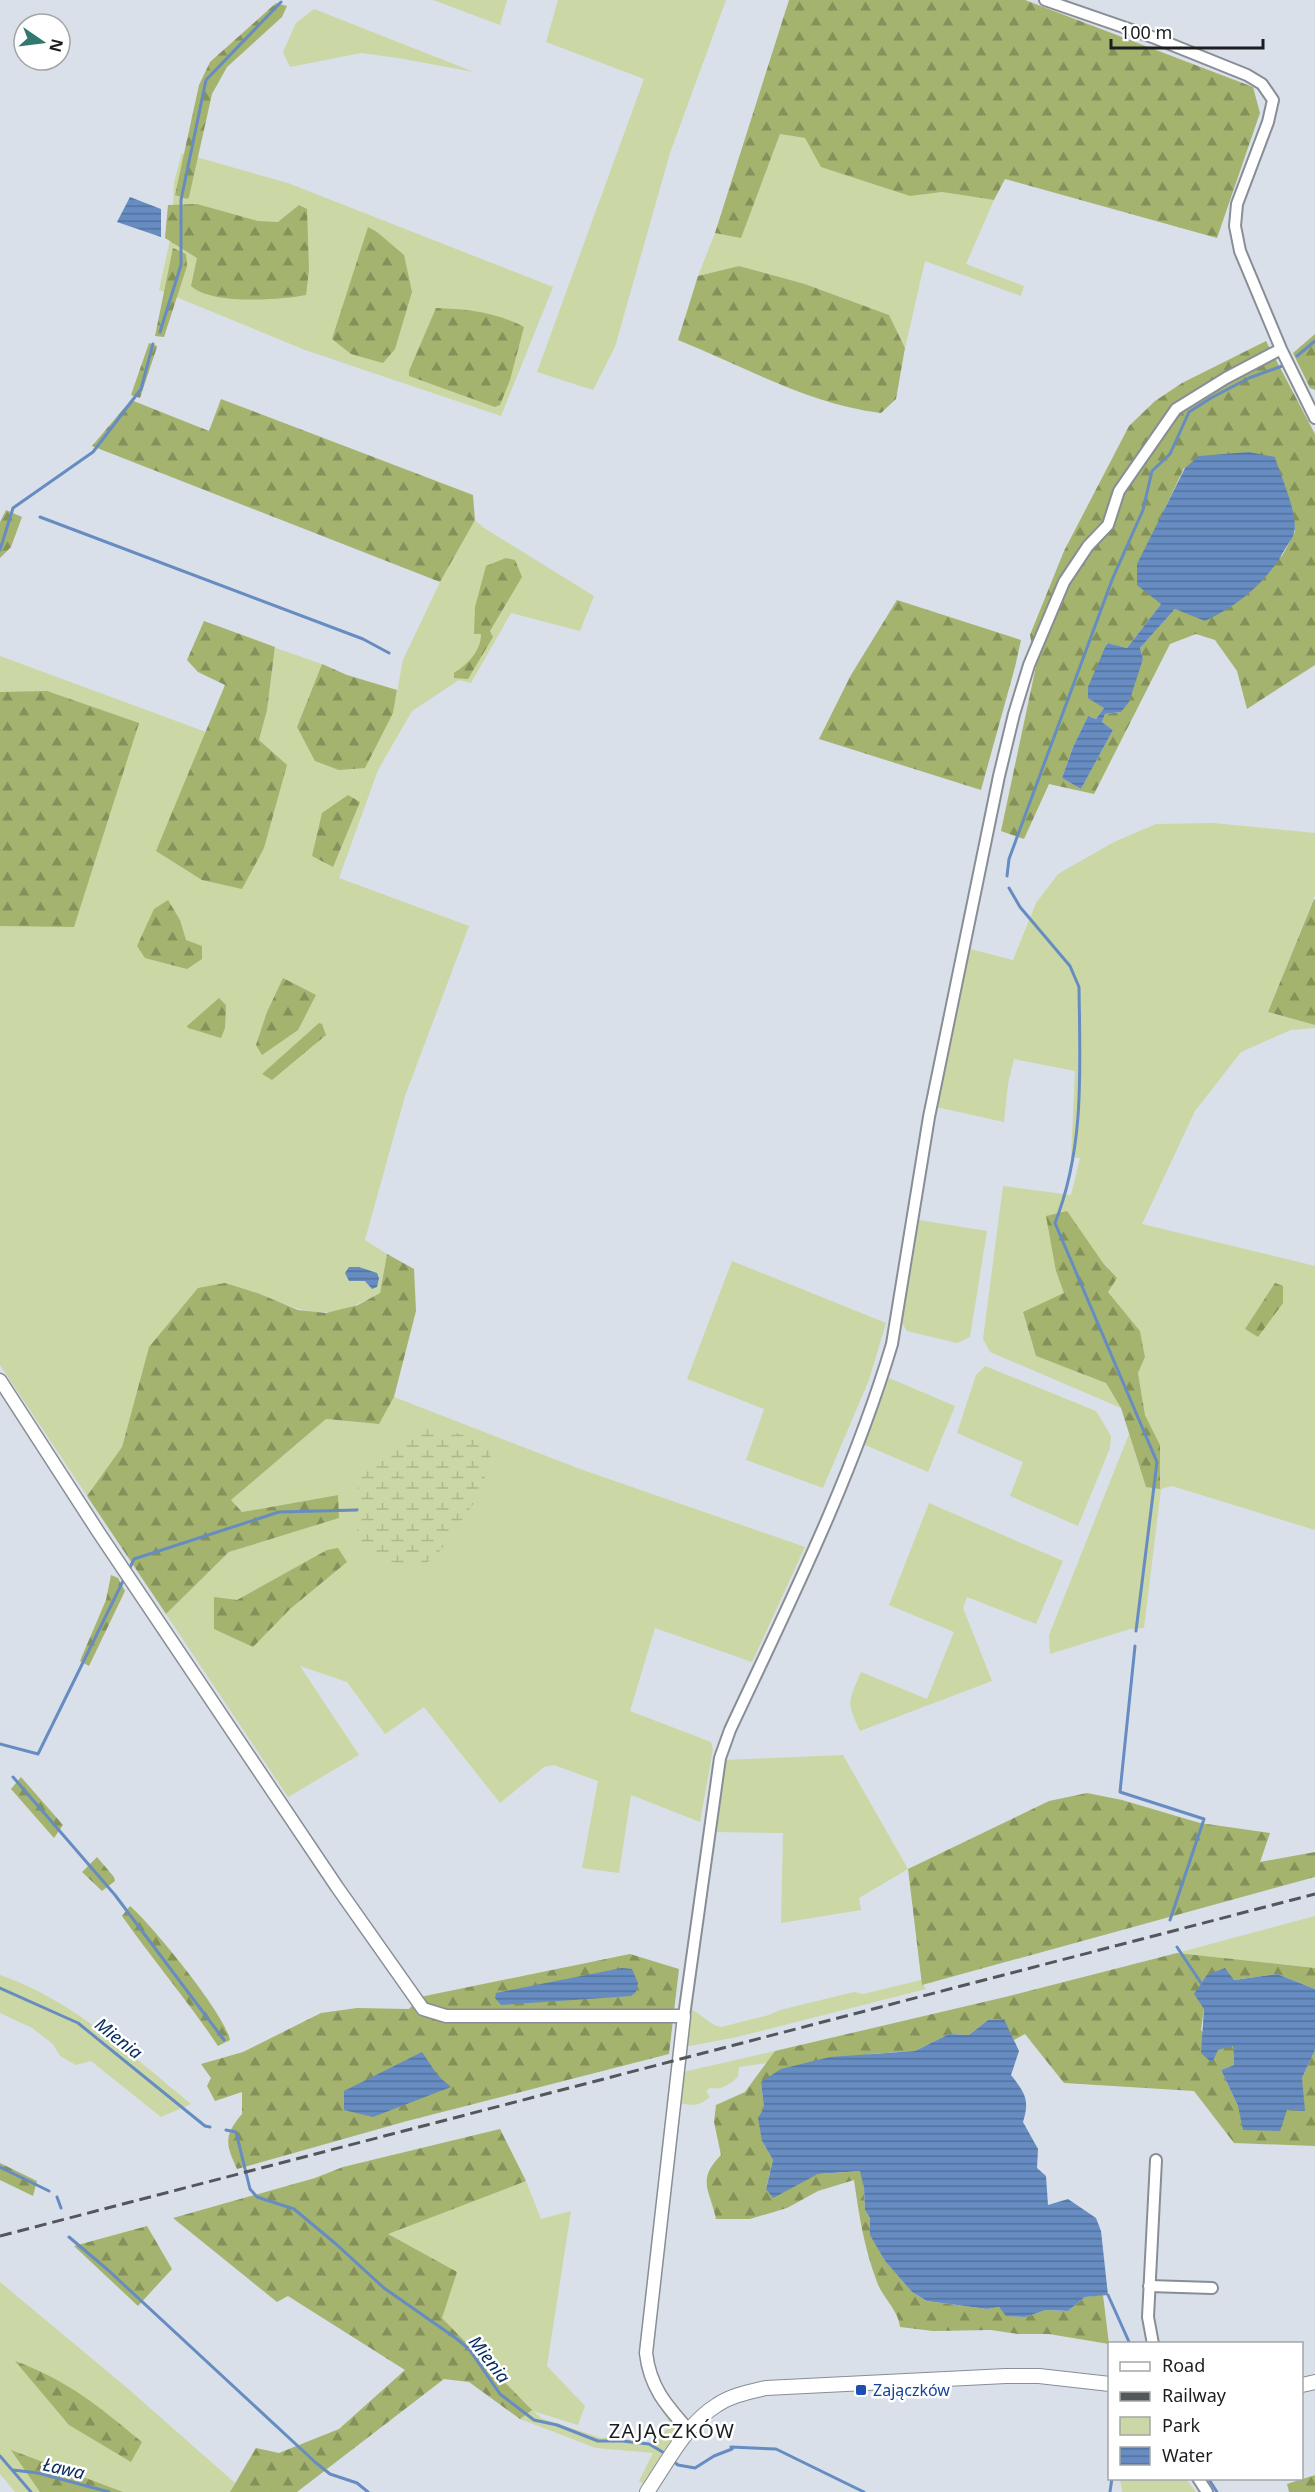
<svg xmlns="http://www.w3.org/2000/svg" width="1315" height="2492" font-family="'Noto Sans',sans-serif">
<style>
.green{fill:#cbd7a4}
.forest{fill:url(#forest-firs);fill-rule:evenodd}
.wetland{fill:url(#wetland-marsh)}
.water{fill:url(#water-rules)}
.lines{fill:none;stroke-linecap:round;stroke-linejoin:round}
.stream{stroke:#668cc2;stroke-width:3}
.minor-casing{stroke:#888e96;stroke-width:14}
.tertiary-casing{stroke:#888e96;stroke-width:15}
.secondary-casing{stroke:#888e96;stroke-width:16}
.minor{stroke:#fff;stroke-width:10}
.tertiary{stroke:#fff;stroke-width:12}
.secondary{stroke:#fff;stroke-width:14}
.rail{stroke:#53565b;stroke-width:3;stroke-dasharray:12 6;stroke-linecap:butt}
.transit-dot{fill:#1a4fb4;stroke:#fff;stroke-width:2}
.labels{text-anchor:middle;dominant-baseline:central;stroke-width:5;stroke-linejoin:round;paint-order:stroke}
.transit-label{font-size:16px;fill:#164399;stroke:#fff;text-anchor:start}
.water-label{font-size:18px;font-style:italic;fill:#092e61;stroke:#fff}
.quarter-label{font-size:20px;letter-spacing:1.5px;fill:#1b1d20;stroke:#fff}
</style>
<defs>
<pattern id="forest-firs" width="22" height="20" patternUnits="userSpaceOnUse" patternTransform="scale(1.5)"><rect width="22" height="20" fill="#a4b36e"/><path d="M5 1l3.5 6h-7zM16 11l3.5 6h-7z" fill="#85915a"/></pattern>
<pattern id="wetland-marsh" width="20" height="14" patternUnits="userSpaceOnUse" patternTransform="scale(1.5)"><rect width="20" height="14" fill="#cbd7a4"/><path d="M1 5h8M5 5V1M11 12h8M15 12V8" fill="none" stroke="#aeb88d"/></pattern>
<pattern id="water-rules" width="6" height="5" patternUnits="userSpaceOnUse" patternTransform="scale(1.5)"><rect width="6" height="5" fill="#668cc2"/><path d="M0 2.5h6" fill="none" stroke="#53729d"/></pattern>
</defs>
<rect width="100%" height="100%" fill="#d9e0e9"/>
<path class="green" d="M 433,0 L 507,0 L 500,25 Z
M 558,0 L 726,0 L 670,153 L 615,347 L 593,390 L 537,372 L 644,79 L 546,42 Z
M 314,9 L 474,72 L 398,58 L 361,53 L 290,67 L 283,52 L 296,23 Z
M 780,134 L 805,138 L 910,196 L 942,192 L 994,200 L 966,264 L 1024,286 L 1021,296 L 925,261 L 905,348 L 889,315 L 805,284 L 739,266 L 698,276 L 715,233 L 741,237 Z
M 182,153 L 288,183 L 553,287 L 501,416 L 305,350 L 159,290 L 172,231 L 174,182 Z
M 475,520 L 484,528 L 594,596 L 580,631 L 511,613 L 471,683 L 459,680 L 412,711 L 378,770 L 339,878 L 469,926 L 405,1096 L 365,1240 L 387,1254 L 380,1293 C 329,1321 311,1316 260,1294 L 149,1347 L 122,1447 L 87,1496 L 0,1365 L 0,656 L 206,732 L 184,787 L 259,740 L 267,710 L 275,648 L 270,646 L 322,664 L 297,727 L 393,713 L 403,660 L 440,582 Z
M 1213,823 L 1315,833 L 1315,895 L 1268,1012 L 1315,1025 L 1315,1028 L 1291,1030 L 1241,1052 L 1195,1111 L 1142,1224 L 1315,1266 L 1315,1530 L 1172,1486 L 1161,1489 L 1144,1628 L 1130,1629 L 1050,1654 L 1049,1635 L 1129,1434 L 1146,1487 L 1160,1445 L 1145,1415 L 1138,1373 L 1145,1357 L 1140,1331 L 1108,1292 L 1108,1267 L 1103,1263 L 1056,1271 L 1065,1293 L 1023,1313 L 1036,1356 L 1106,1383 L 1121,1408 L 990,1352 L 983,1339 L 1003,1186 L 1071,1195 L 1080,1158 L 1071,1157 L 1075,1071 L 1014,1059 L 1008,1084 L 1004,1122 L 936,1107 L 966,948 L 1013,960 L 1036,903 L 1058,874 L 1114,842 L 1156,824 Z
M 919,1220 L 987,1231 L 970,1337 L 957,1343 L 907,1331 L 902,1323 Z
M 732,1261 L 886,1323 L 869,1380 L 823,1488 L 746,1460 L 764,1409 L 687,1379 Z
M 985,1366 L 1096,1411 L 1111,1436 L 1110,1448 L 1078,1526 L 1010,1496 L 1023,1462 L 957,1433 L 976,1375 Z
M 889,1378 L 955,1406 L 928,1472 L 863,1444 Z
M 394,1397 L 580,1469 L 805,1547 L 752,1662 L 655,1628 L 630,1711 L 711,1742 L 713,1749 L 700,1822 L 631,1795 L 619,1873 L 582,1868 L 598,1781 L 554,1765 L 544,1767 L 500,1803 L 424,1707 L 385,1734 L 347,1682 L 300,1666 L 359,1755 L 288,1797 L 166,1614 L 229,1552 L 338,1518 L 338,1495 L 242,1512 L 231,1500 L 326,1419 L 379,1424 Z
M 929,1503 L 1063,1561 L 1036,1624 L 967,1597 L 963,1608 L 992,1681 L 860,1731 C 846,1701 848,1702 861,1672 L 927,1699 L 954,1632 L 889,1605 Z
M 843,1755 L 908,1869 L 859,1898 L 861,1910 L 781,1923 L 783,1833 L 715,1832 L 724,1760 Z
M 1315,1916 L 1315,1968 L 1177,1953 Z
M 0,1975 C 73,2000 132,2056 191,2104 L 161,2117 L 91,2061 L 76,2065 L 60,2056 L 53,2044 L 32,2028 L 0,2013 Z
M 921,1980 L 926,1989 L 737,2037 L 685,2047 L 689,2012 L 693,2010 L 714,2025 L 721,2027 L 769,2015 L 780,2010 L 854,1992 L 863,1994 Z
M 775,2051 L 768,2063 L 739,2067 L 738,2077 C 728,2085 723,2090 710,2088 L 706,2091 L 710,2097 C 700,2106 693,2106 680,2103 L 683,2072 Z
M 526,2181 L 541,2219 L 571,2211 L 547,2366 L 585,2406 L 578,2425 L 533,2411 L 541,2418 L 601,2438 L 615,2437 L 653,2444 L 671,2425 L 657,2403 L 660,2400 L 679,2425 L 680,2433 L 645,2485 L 639,2481 L 653,2453 L 596,2448 L 520,2419 L 532,2410 L 442,2318 L 387,2234 Z
M 0,2282 L 126,2387 L 235,2483 L 230,2492 L 15,2492 L 0,2474 Z
M 1120,2479 L 1186,2479 L 1196,2492 L 1122,2492 Z"/>
<path class="forest" d="M 789,0 L 1025,0 L 1253,87 L 1260,113 L 1217,238 L 1005,179 L 994,200 L 942,192 L 910,196 L 821,167 L 805,138 L 780,134 L 741,238 L 715,233 Z
M 276,3 L 287,6 L 282,17 L 227,67 L 212,94 L 189,197 L 187,199 L 175,195 L 199,85 L 210,62 Z
M 197,204 L 258,221 L 278,222 L 299,205 L 307,209 L 309,270 L 306,295 C 280,300 211,305 191,286 L 197,258 L 165,238 L 168,205 Z
M 368,227 L 377,232 L 404,255 L 412,292 L 395,349 L 383,363 L 351,354 L 332,339 Z
M 173,248 L 186,254 L 187,266 L 164,337 L 155,336 Z
M 739,266 L 805,284 L 889,315 L 905,348 L 896,399 L 881,413 C 809,404 745,367 678,340 L 698,276 Z
M 436,308 C 466,309 496,312 524,327 L 510,380 L 500,405 L 495,407 L 409,376 L 409,371 Z
M 1315,334 L 1315,390 L 1310,388 L 1293,353 Z
M 1266,341 L 1315,434 L 1315,665 L 1247,709 L 1237,671 L 1215,640 L 1196,634 L 1170,644 L 1094,794 L 1049,784 L 1024,839 L 1001,831 L 1036,666 L 1030,635 L 1064,551 L 1129,426 L 1155,401 L 1182,383 ZM 1275,458 L 1293,514 L 1295,532 L 1282,556 L 1190,614 L 1175,609 L 1140,648 L 1143,659 L 1121,712 L 1105,714 L 1102,722 L 1113,730 L 1081,789 L 1062,778 L 1073,747 L 1088,716 L 1096,719 L 1104,708 L 1106,643 L 1127,648 L 1161,604 L 1164,510 L 1184,468 Z
M 149,343 L 157,346 L 156,350 L 140,398 L 131,395 Z
M 221,399 L 473,495 L 475,520 L 440,582 L 92,446 L 131,400 L 209,431 Z
M 6,510 L 22,517 L 11,547 L 0,558 L 0,522 Z
M 506,558 L 515,560 L 522,577 L 490,631 L 493,637 L 468,679 L 454,678 L 454,673 C 468,664 481,651 481,634 L 474,634 L 475,607 L 486,566 Z
M 897,600 L 1021,640 L 1015,667 L 981,790 L 819,739 L 851,675 Z
M 204,621 L 275,647 L 267,710 L 259,740 L 287,765 L 264,848 L 242,889 L 202,880 L 156,851 L 225,685 L 198,672 L 187,660 Z
M 322,664 L 347,675 L 397,690 L 393,713 L 365,768 L 339,770 L 315,761 L 297,727 Z
M 47,691 L 139,723 L 74,927 L 0,926 L 0,692 Z
M 348,795 L 360,802 L 333,867 L 312,856 L 322,813 Z
M 1314,899 L 1315,900 L 1315,1025 L 1268,1012 Z
M 168,900 L 180,920 L 186,940 L 202,946 L 202,959 L 187,969 L 145,958 L 137,946 L 154,909 Z
M 283,978 L 316,995 L 298,1030 L 262,1055 L 256,1045 L 267,1012 Z
M 219,998 L 226,1005 L 225,1028 L 221,1038 L 188,1028 L 187,1026 Z
M 319,1023 L 322,1024 L 326,1035 L 272,1080 L 262,1074 Z
M 1067,1211 L 1103,1263 L 1117,1278 L 1108,1292 L 1140,1331 L 1145,1357 L 1138,1373 L 1145,1415 L 1160,1445 L 1160,1489 L 1146,1487 L 1121,1408 L 1106,1383 L 1036,1356 L 1023,1312 L 1064,1293 L 1056,1271 L 1046,1216 Z
M 387,1254 L 414,1269 L 416,1311 L 394,1397 L 379,1424 L 326,1419 L 231,1500 L 242,1512 L 338,1495 L 339,1518 L 229,1552 L 166,1614 L 87,1496 L 122,1447 L 149,1347 L 198,1288 L 225,1283 L 260,1294 L 298,1310 L 326,1313 L 358,1305 L 380,1293 Z
M 1275,1283 L 1283,1286 L 1283,1303 L 1258,1337 L 1245,1329 Z
M 338,1548 L 347,1562 L 290,1609 L 253,1647 L 214,1629 L 214,1597 L 237,1600 L 327,1550 Z
M 111,1575 L 118,1578 L 125,1591 L 89,1666 L 80,1661 L 106,1600 Z
M 21,1777 L 63,1825 L 54,1838 L 11,1789 Z
M 1087,1793 L 1122,1800 L 1200,1823 L 1270,1833 L 1260,1862 L 1315,1852 L 1315,1877 L 922,1985 L 908,1869 L 1049,1801 Z
M 97,1857 L 114,1877 L 115,1881 L 102,1891 L 82,1872 Z
M 130,1906 C 152,1925 225,2014 230,2040 L 218,2046 C 188,2001 153,1960 122,1916 Z
M 1177,1953 L 1315,1968 L 1315,1989 L 1277,1974 L 1233,1980 L 1204,2009 L 1201,2030 L 1218,2050 L 1233,2045 L 1234,2065 L 1221,2070 L 1238,2106 L 1287,2110 L 1315,2050 L 1315,2146 L 1234,2143 L 1194,2091 L 1064,2083 L 1025,2034 L 1014,2040 L 1003,2019 L 988,2020 L 969,2035 L 949,2034 L 915,2051 L 870,2054 L 761,2082 L 764,2108 L 762,2141 L 773,2160 L 766,2188 L 803,2180 L 818,2174 L 861,2171 L 864,2188 L 865,2210 L 870,2218 L 871,2235 L 885,2261 L 912,2292 L 927,2301 L 987,2309 L 999,2307 L 1007,2316 L 1025,2317 L 1046,2310 L 1068,2311 L 1085,2297 L 1103,2295 L 1109,2344 L 1049,2334 L 1018,2334 L 991,2330 L 933,2331 L 900,2327 C 899,2311 882,2297 877,2282 C 864,2248 859,2215 854,2180 L 818,2191 L 787,2208 L 750,2219 L 716,2219 C 710,2190 696,2180 721,2155 L 714,2122 L 716,2105 L 745,2092 L 775,2051 L 1005,1997 Z
M 630,1954 L 679,1969 L 669,2054 L 407,2121 L 237,2169 C 226,2145 223,2136 242,2114 L 242,2092 L 215,2101 L 207,2086 L 211,2078 L 201,2064 L 243,2052 L 321,2013 L 357,2008 L 409,2009 L 420,1997 Z
M 500,2129 L 526,2181 L 388,2234 L 457,2272 L 442,2318 L 532,2410 L 520,2419 L 469,2382 L 444,2379 L 297,2492 L 230,2492 L 256,2448 L 279,2453 L 339,2429 L 405,2370 L 288,2296 L 277,2302 L 173,2218 L 315,2178 L 343,2167 Z
M 0,2163 L 37,2181 L 33,2196 L 0,2180 Z
M 147,2226 L 172,2269 L 138,2306 L 74,2246 Z
M 15,2361 C 69,2381 98,2406 142,2442 L 131,2462 L 69,2425 Z
M 11,2450 L 123,2492 L 40,2492 Z
M 1315,2475 L 1315,2492 L 1289,2492 L 1287,2484 Z"/>
<path class="wetland" d="M 431,1426 L 494,1443 L 481,1493 L 435,1558 L 418,1567 L 387,1561 L 359,1549 L 355,1498 L 359,1482 L 371,1463 L 398,1439 Z"/>
<path class="water" d="M 130,197 L 161,209 L 161,237 L 117,222 Z
M 1249,452 L 1275,457 C 1280,475 1299,515 1294,533 C 1293,538 1288,544 1285,549 C 1267,582 1239,605 1205,621 L 1175,609 L 1140,648 L 1143,659 L 1129,702 L 1121,712 L 1105,714 L 1102,722 L 1113,730 L 1081,789 L 1062,778 L 1073,747 L 1088,716 L 1096,719 L 1104,708 L 1088,698 L 1088,687 L 1107,643 L 1127,648 L 1161,604 L 1137,585 L 1137,564 L 1185,468 L 1199,456 Z
M 349,1267 L 359,1267 L 377,1273 L 379,1278 L 377,1287 L 372,1289 L 365,1281 L 349,1281 L 345,1273 Z
M 622,1968 L 632,1969 L 638,1983 L 636,1992 L 631,1996 L 501,2005 L 495,1998 L 496,1993 Z
M 1225,1968 L 1234,1980 L 1277,1974 L 1315,1989 L 1315,2050 L 1302,2078 L 1305,2111 L 1287,2110 L 1280,2131 L 1243,2130 L 1238,2106 L 1221,2070 L 1234,2065 L 1233,2046 L 1218,2050 L 1212,2063 L 1201,2053 L 1204,2009 L 1194,1994 L 1207,1975 Z
M 1004,2019 L 1019,2051 L 1011,2075 C 1025,2093 1030,2100 1023,2122 L 1038,2149 L 1037,2168 L 1046,2176 L 1048,2205 L 1068,2199 L 1096,2218 L 1101,2231 L 1108,2295 L 1085,2297 L 1068,2311 L 1046,2310 L 1025,2317 L 1006,2316 L 999,2307 L 987,2309 L 927,2301 L 912,2292 L 885,2261 L 870,2235 L 870,2218 L 865,2210 L 864,2188 L 860,2171 L 818,2174 L 773,2198 L 766,2189 L 773,2160 L 762,2141 L 758,2118 L 764,2108 L 761,2082 L 781,2069 L 830,2057 L 915,2051 L 949,2034 L 969,2035 L 988,2020 Z
M 422,2052 L 438,2076 L 451,2087 L 373,2117 L 344,2110 L 344,2091 Z"/>
<g class="lines">
<path class="stream" d="M 160,332 L 181,265 L 181,200 L 206,80 L 281,2
M 1297,356 L 1315,341
M 40,517 L 363,639 L 389,653
M 0,550 L 13,508 L 93,452 L 141,389 L 153,344
M 1007,876 L 1009,859 L 1112,580 L 1143,510 L 1152,471 L 1170,454 L 1189,412 L 1211,398 L 1249,378 L 1285,365
M 1009,888 L 1020,907 L 1070,966 L 1079,987 C 1080,1068 1085,1147 1055,1223 L 1157,1462 L 1136,1631
M 128,1572 L 134,1559 L 279,1512 L 357,1510
M 1135,1646 L 1120,1792 L 1204,1819 L 1170,1920
M 0,1744 L 38,1754 L 125,1577
M 13,1777 L 115,1895 L 224,2040
M 1177,1947 L 1201,1983
M 0,1988 L 78,2023 L 205,2126 L 210,2127
M 226,2130 L 236,2132 L 250,2189 L 257,2197 L 294,2209 L 336,2244 L 384,2288 L 457,2339 L 469,2349 L 500,2394 L 534,2420 L 557,2425 L 598,2441 L 622,2441 L 649,2444 L 666,2454
M 0,2167 L 49,2191
M 57,2197 L 61,2208
M 69,2237 L 108,2270 L 315,2462 L 330,2474 L 357,2483 L 368,2492
M 1108,2295 L 1130,2344
M 0,2456 L 31,2492
M 673,2461 L 678,2465 L 695,2468 L 714,2456 L 732,2449 L 731,2447 L 776,2449 L 864,2492
M 13,2470 L 38,2473 L 109,2492
M 1208,2478 L 1217,2492
M 1110,2492 L 1112,2478"/>
<g class="minor-casing">
<path id="minor" d="M 1045,0 L 1155,38 L 1247,75 L 1262,84 L 1273,100 L 1268,122 L 1237,204 L 1235,226 L 1240,251 L 1281,349 L 1315,418
M 684,2016 L 720,1758 L 730,1730 C 789,1604 852,1478 892,1344 L 929,1117 L 999,776 L 1014,714 L 1029,665 L 1064,582 L 1088,546 L 1108,525 L 1119,491 L 1176,409 L 1226,378 L 1281,349
M 1149,2286 L 1212,2288
M 1153,2344 L 1148,2317 L 1156,2160
M 1198,2478 L 1207,2492"/>
</g>
<g class="tertiary-casing">
<path id="tertiary" d="M 0,1380 L 99,1533 L 337,1887 L 423,2009 L 446,2016 L 684,2016 L 646,2353 C 650,2388 667,2406 689,2431"/>
</g>
<g class="secondary-casing">
<path id="secondary" d="M 1302,2385 L 1315,2382
M 647,2492 C 667,2463 686,2424 717,2405 C 732,2395 749,2392 766,2388 L 1006,2376 L 1039,2376 L 1110,2384"/>
</g>
<use href="#minor" class="minor"/>
<use href="#tertiary" class="tertiary"/>
<use href="#secondary" class="secondary"/>
<path class="rail" d="M 0,2236 L 1315,1894"/>
</g>
<rect class="transit-dot" x="855" y="2384" width="12" height="12" rx="3"/>
<g class="labels">
<g class="transit-label">
<text x="873" y="2390">Zajączków</text>
</g>
<g class="water-label">
<text transform="translate(119 2038) rotate(38)">Mienia</text>
<text transform="translate(490 2359) rotate(52)">Mienia</text>
<text transform="translate(64 2468) rotate(13)">Ława</text>
</g>
<g class="quarter-label">
<text x="672" y="2430">ZAJĄCZKÓW</text>
</g>
</g>
<rect x="1108" y="2342" width="195" height="138" fill="#ffffff" stroke="#a4a5a6" stroke-width="1.5"/>
<rect x="1120" y="2362" width="30" height="9" fill="#ffffff" stroke="#a4a5a6" stroke-width="1.5"/>
<text x="1162" y="2372" font-size="18" fill="#1b1d20">Road</text>
<rect x="1120" y="2392" width="30" height="9" fill="#53565b" stroke="#a4a5a6" stroke-width="1.5"/>
<text x="1162" y="2402" font-size="18" fill="#1b1d20">Railway</text>
<rect x="1120" y="2417" width="30" height="18" fill="#cbd7a4" stroke="#a4a5a6" stroke-width="1.5"/>
<text x="1162" y="2432" font-size="18" fill="#1b1d20">Park</text>
<rect x="1120" y="2447" width="30" height="18" fill="url(#water-rules)" stroke="#a4a5a6" stroke-width="1.5"/>
<text x="1162" y="2462" font-size="18" fill="#1b1d20">Water</text>
<g transform="translate(42 42) rotate(104)"><circle r="28" fill="#ffffff" stroke="#a4a5a6" stroke-width="1.5"/>
<path d="M0-4.5L10 22L0 15L-10 22Z" fill="#317870"/>
<text y="-9" font-size="16" font-weight="bold" text-anchor="middle" fill="#1b1d20">N</text>
</g>
<path d="M1111 39v9h152v-9" fill="none" stroke="#1b1d20" stroke-width="3"/>
<text x="1120" y="39" font-size="18" fill="#1b1d20" stroke="#ffffff" stroke-width="4.5" paint-order="stroke">100 m</text>
</svg>
